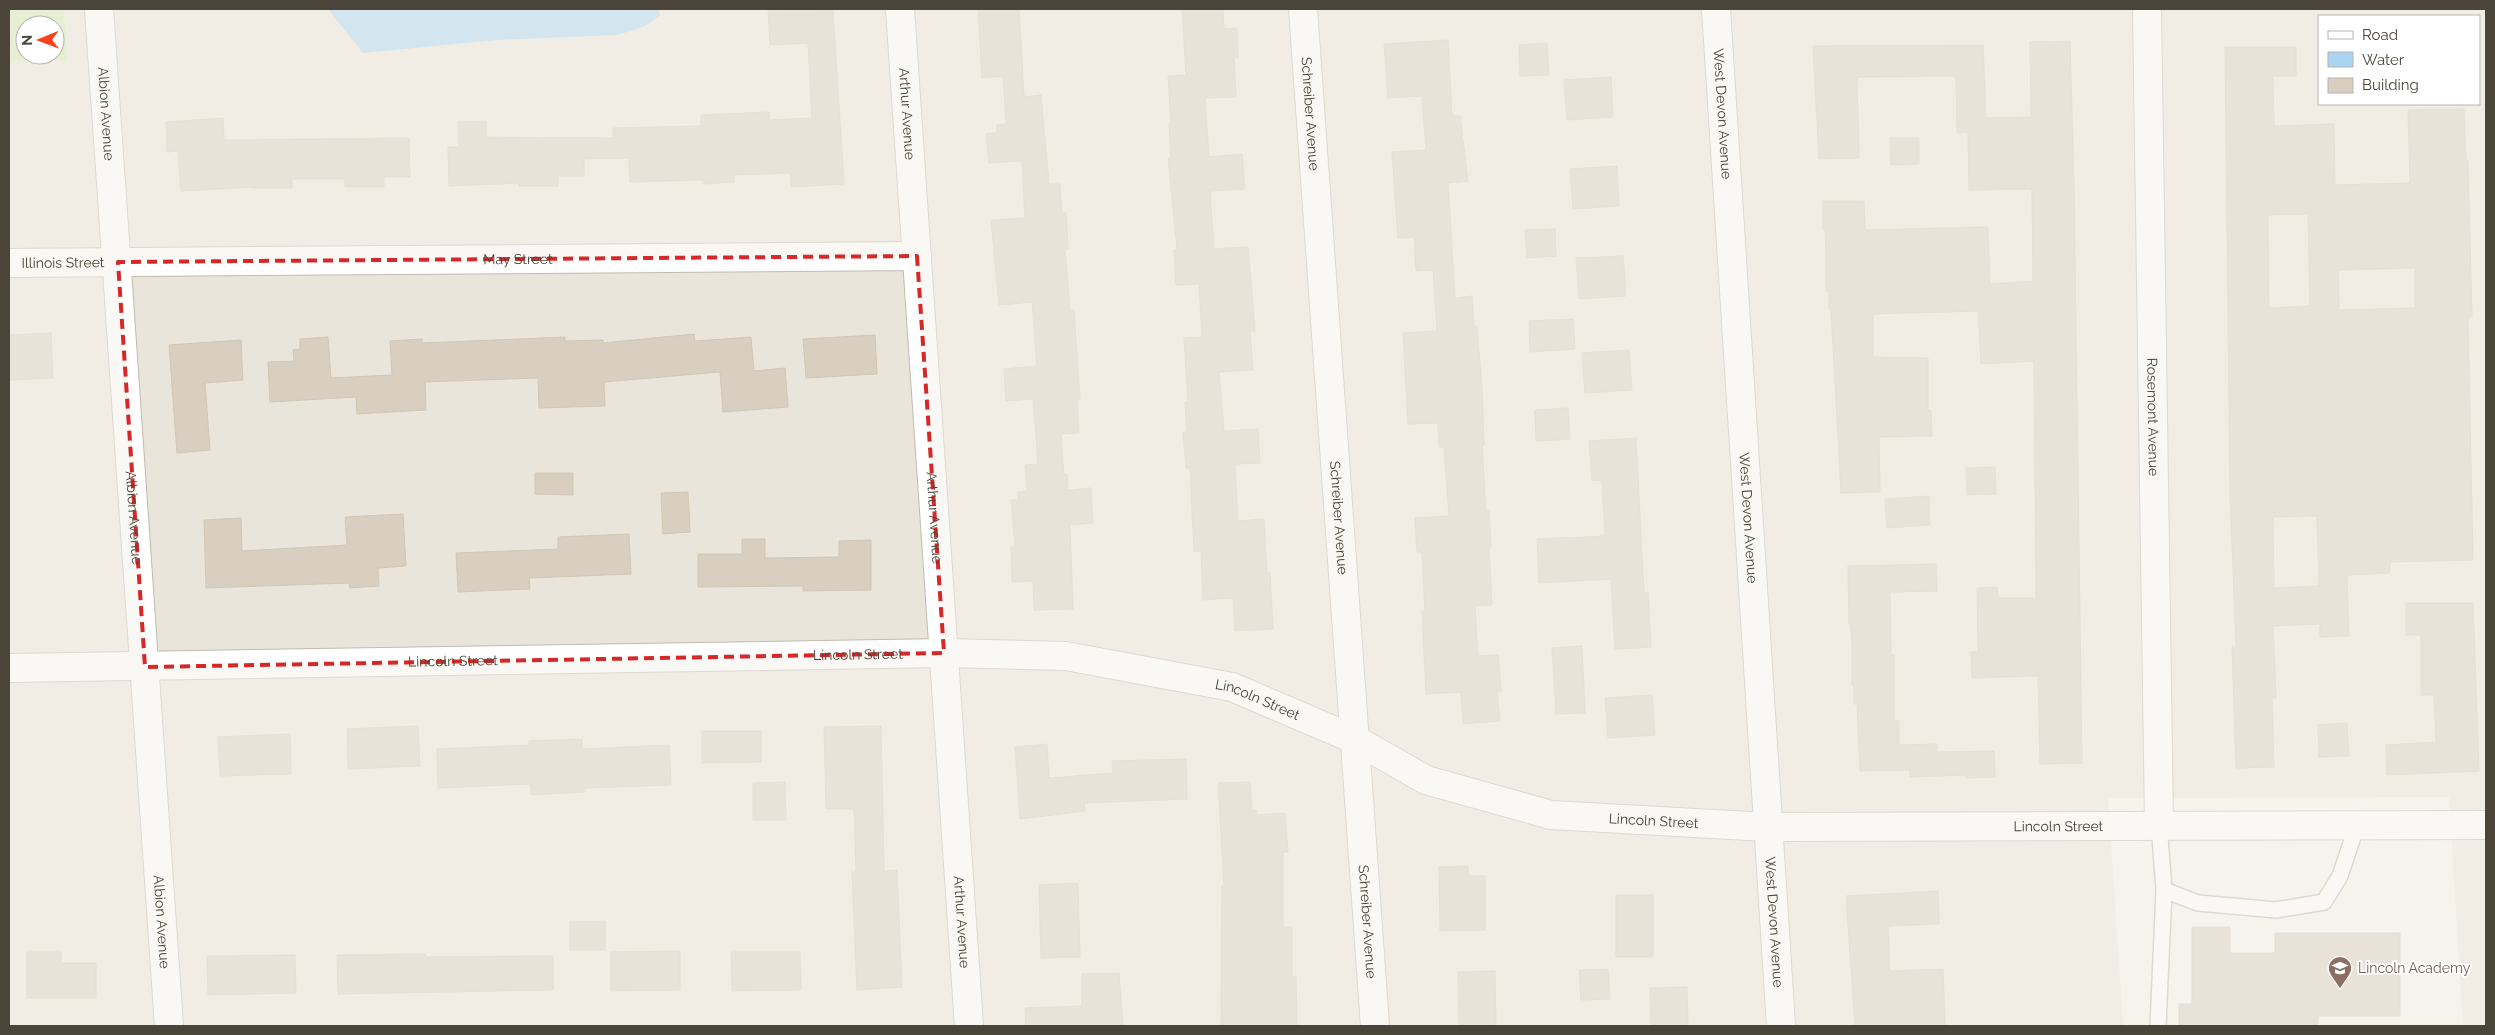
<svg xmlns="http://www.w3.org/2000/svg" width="2495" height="1035" font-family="Raleway,sans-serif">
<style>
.residential{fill:#eae5da;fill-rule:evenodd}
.green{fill:#d2eab5;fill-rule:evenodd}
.water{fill:#a9d4f2}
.building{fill:#d8cfc1;stroke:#d3c7b4;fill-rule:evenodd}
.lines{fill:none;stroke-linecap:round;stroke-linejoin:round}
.lane-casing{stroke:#c2bbae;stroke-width:18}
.street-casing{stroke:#c2bbae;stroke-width:30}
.lane{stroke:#fff;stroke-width:15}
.street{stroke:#fff;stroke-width:28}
.marked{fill:none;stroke:#d62828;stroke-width:4;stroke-dasharray:10 6;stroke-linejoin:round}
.labels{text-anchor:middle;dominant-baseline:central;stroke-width:4;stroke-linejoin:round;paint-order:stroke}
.street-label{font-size:14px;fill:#4b4439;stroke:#fff}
.education-label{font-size:14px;fill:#785e54;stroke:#fff;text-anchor:start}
</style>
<rect width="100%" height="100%" fill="#f6f3ec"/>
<path class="residential" d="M 64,9 L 328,9 L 341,24 L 496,40 L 618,35 L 660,15 L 658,9 L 2486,9 L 2486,1026 L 2463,1026 L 2449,797 L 2108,798 L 2123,1026 L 9,1026 L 9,61 L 67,60 ZM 2319,16 L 2479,16 L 2479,104 L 2319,104 Z"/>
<path class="green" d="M 9,9 L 64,9 L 67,60 L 9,61 ZM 25,25 L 55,25 L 55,55 L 25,55 Z"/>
<path class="water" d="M 328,9 L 658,9 L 660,15 L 645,26 L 618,35 L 496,40 L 363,53 Z"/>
<path class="building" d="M 768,9 L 833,11 L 844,184 L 791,187 L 790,173 L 734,175 L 734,182 L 704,184 L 704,180 L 630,182 L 629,158 L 584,159 L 584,176 L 558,176 L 558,186 L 519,186 L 519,183 L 449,186 L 448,147 L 459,147 L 458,122 L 486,121 L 486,137 L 613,138 L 613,128 L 701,126 L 701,115 L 769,112 L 770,120 L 812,118 L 808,43 L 770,45 Z
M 978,9 L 1019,9 L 1024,97 L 1041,95 L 1049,184 L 1060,184 L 1062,213 L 1066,213 L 1068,249 L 1065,249 L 1070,311 L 1074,310 L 1080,399 L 1077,399 L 1079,433 L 1061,434 L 1064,475 L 1067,474 L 1068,490 L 1091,488 L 1093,523 L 1070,525 L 1073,609 L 1034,610 L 1033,581 L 1012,582 L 1011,547 L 1015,547 L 1011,500 L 1018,500 L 1017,492 L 1027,491 L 1025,465 L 1038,464 L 1033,399 L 1006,401 L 1004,369 L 1037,366 L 1032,302 L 999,305 L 991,220 L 1025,218 L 1022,161 L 989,163 L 986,134 L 997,133 L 997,125 L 1006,124 L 1003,76 L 982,78 Z
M 1182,9 L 1223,9 L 1224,29 L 1237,28 L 1238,58 L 1234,58 L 1236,97 L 1205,98 L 1209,157 L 1242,154 L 1245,189 L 1210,191 L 1214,249 L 1248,247 L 1255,331 L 1250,331 L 1253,370 L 1219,372 L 1224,431 L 1258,429 L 1260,463 L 1235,464 L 1238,521 L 1264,519 L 1267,573 L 1270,573 L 1273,629 L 1235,631 L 1233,598 L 1203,600 L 1201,551 L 1194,552 L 1190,468 L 1186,468 L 1183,432 L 1187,432 L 1185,402 L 1188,402 L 1184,338 L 1202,337 L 1199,284 L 1176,285 L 1174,250 L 1177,249 L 1168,158 L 1171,158 L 1169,124 L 1171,123 L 1168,76 L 1186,75 Z
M 1448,40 L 1452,116 L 1460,116 L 1468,181 L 1448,183 L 1455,298 L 1472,296 L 1474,326 L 1477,326 L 1482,389 L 1484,445 L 1482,445 L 1486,511 L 1489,511 L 1491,547 L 1489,547 L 1492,605 L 1475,606 L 1478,656 L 1498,655 L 1501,691 L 1497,691 L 1500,721 L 1463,724 L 1461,692 L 1426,694 L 1422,611 L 1425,611 L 1422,552 L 1417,552 L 1415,518 L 1449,516 L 1444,447 L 1439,447 L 1438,423 L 1408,424 L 1403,333 L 1437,331 L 1433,270 L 1416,271 L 1414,237 L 1398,238 L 1392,152 L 1426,150 L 1422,96 L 1388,98 L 1384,44 Z
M 2070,41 L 2074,185 L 2082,763 L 2040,764 L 2038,676 L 1972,678 L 1971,652 L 1978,651 L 1977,588 L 1997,587 L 1998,598 L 2036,598 L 2034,361 L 1981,364 L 1978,311 L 1873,314 L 1873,357 L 1928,358 L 1928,410 L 1931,410 L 1932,436 L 1879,437 L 1880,492 L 1841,493 L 1831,310 L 1829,310 L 1829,291 L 1826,291 L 1826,250 L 1825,230 L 1823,230 L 1823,201 L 1864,201 L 1865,230 L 1988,227 L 1990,284 L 2033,281 L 2032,189 L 1969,190 L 1968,132 L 1957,133 L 1956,76 L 1857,77 L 1859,158 L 1819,159 L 1813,46 L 1983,45 L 1986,118 L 2031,117 L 2030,42 Z
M 1547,43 L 1549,75 L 1520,76 L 1519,45 Z
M 2225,47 L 2296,47 L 2296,76 L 2273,76 L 2274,126 L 2334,124 L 2335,185 L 2410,183 L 2408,110 L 2464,109 L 2466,160 L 2468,160 L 2472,317 L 2468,317 L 2473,560 L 2390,562 L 2390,573 L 2347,575 L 2349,636 L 2320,637 L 2320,624 L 2273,626 L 2276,698 L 2272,698 L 2274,767 L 2236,768 L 2232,647 L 2236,646 L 2230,494 ZM 2308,214 L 2310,306 L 2269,308 L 2268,215 ZM 2415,268 L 2415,308 L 2339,310 L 2338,270 ZM 2317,516 L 2319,586 L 2274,588 L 2273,517 Z
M 1611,77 L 1613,117 L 1567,120 L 1564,80 Z
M 223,118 L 224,140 L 409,138 L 410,177 L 384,177 L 384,187 L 345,187 L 345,179 L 292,179 L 292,188 L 253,188 L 253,187 L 181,191 L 178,151 L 167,152 L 166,122 Z
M 1890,138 L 1919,138 L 1919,164 L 1891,165 Z
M 1617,166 L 1619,206 L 1573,209 L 1570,169 Z
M 1555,229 L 1556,256 L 1527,258 L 1525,230 Z
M 1623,256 L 1626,296 L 1579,299 L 1576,258 Z
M 1573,319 L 1575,349 L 1530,352 L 1529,321 Z
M 51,333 L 53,378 L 9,380 L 9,335 Z
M 694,334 L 695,341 L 751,337 L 754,371 L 785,368 L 788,407 L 723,412 L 720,372 L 604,382 L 605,406 L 539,408 L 538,378 L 425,382 L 426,410 L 357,414 L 356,397 L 270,402 L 268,362 L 294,361 L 293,350 L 300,349 L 300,339 L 328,337 L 331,378 L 392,375 L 390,341 L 422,339 L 422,343 L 565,337 L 565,341 L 603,340 L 603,343 Z
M 875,335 L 877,374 L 806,378 L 803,339 Z
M 241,340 L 243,380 L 205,383 L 210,450 L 177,453 L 169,345 Z
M 1629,350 L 1632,390 L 1585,393 L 1582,353 Z
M 1568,408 L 1570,439 L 1536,441 L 1535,410 Z
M 1636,438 L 1644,593 L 1648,592 L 1651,647 L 1615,649 L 1611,579 L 1539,583 L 1537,539 L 1605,536 L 1602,480 L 1592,481 L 1589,441 Z
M 1995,467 L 1996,494 L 1967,495 L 1966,468 Z
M 535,473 L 573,473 L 573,495 L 535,494 Z
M 688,492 L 690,532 L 663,534 L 661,493 Z
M 1929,496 L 1930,525 L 1887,528 L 1885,499 Z
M 403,514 L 406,566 L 378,568 L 379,586 L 350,588 L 349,583 L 206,588 L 204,520 L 241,518 L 242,551 L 347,545 L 345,517 Z
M 629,534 L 631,574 L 529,578 L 530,589 L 458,592 L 456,553 L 558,549 L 558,537 Z
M 742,539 L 765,539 L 765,558 L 839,557 L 839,541 L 871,540 L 871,590 L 803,591 L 803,586 L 698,587 L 698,554 L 742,554 Z
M 1936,564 L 1937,591 L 1890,592 L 1891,655 L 1894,655 L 1894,721 L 1899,721 L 1899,745 L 1937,744 L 1937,752 L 1994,751 L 1995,777 L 1966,778 L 1966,775 L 1910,777 L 1910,770 L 1860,771 L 1857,704 L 1854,704 L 1854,685 L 1852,685 L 1852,644 L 1850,624 L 1849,624 L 1848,566 Z
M 2406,603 L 2473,603 L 2479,771 L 2387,775 L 2386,745 L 2436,742 L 2434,695 L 2421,695 L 2421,635 L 2406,635 Z
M 1582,646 L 1585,713 L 1556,714 L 1552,648 Z
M 1652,695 L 1655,735 L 1608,738 L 1605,698 Z
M 2347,723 L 2349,756 L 2319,757 L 2318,725 Z
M 418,726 L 420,766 L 348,769 L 347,729 Z
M 881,726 L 884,871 L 897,870 L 902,987 L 857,990 L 852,872 L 856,872 L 854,809 L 826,809 L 824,727 Z
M 702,731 L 761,731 L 761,762 L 702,763 Z
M 290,734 L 291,774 L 220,776 L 218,737 Z
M 582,739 L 583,749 L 669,745 L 671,785 L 584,788 L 584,792 L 531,795 L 531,784 L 438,788 L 437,749 L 529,745 L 529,741 Z
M 1047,744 L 1049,778 L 1113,773 L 1112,761 L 1186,759 L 1187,799 L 1084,803 L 1085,811 L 1020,819 L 1015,747 Z
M 785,782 L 786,820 L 753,820 L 753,783 Z
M 1250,782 L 1252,810 L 1256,810 L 1256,815 L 1285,813 L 1288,852 L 1283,852 L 1283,927 L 1292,927 L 1292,977 L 1296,977 L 1297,1026 L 1221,1026 L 1222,886 L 1224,886 L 1218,783 Z
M 1468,866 L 1468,876 L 1485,876 L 1485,930 L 1440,931 L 1439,867 Z
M 1078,883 L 1080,957 L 1041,958 L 1039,885 Z
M 1938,891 L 1939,924 L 1888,926 L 1890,971 L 1943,969 L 1945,1026 L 1855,1026 L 1846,896 Z
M 1616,895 L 1653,895 L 1653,957 L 1616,957 Z
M 605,921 L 605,950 L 570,950 L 570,922 Z
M 2192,927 L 2230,927 L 2230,953 L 2275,953 L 2275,933 L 2400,933 L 2400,1016 L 2318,1016 L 2318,1026 L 2179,1026 L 2179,1004 L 2192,1004 Z
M 680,951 L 680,990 L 611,991 L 611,952 Z
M 27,952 L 61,952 L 61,963 L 96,963 L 96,998 L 27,998 Z
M 731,952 L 800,952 L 801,990 L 732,991 Z
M 425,954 L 426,957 L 553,956 L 553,990 L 338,994 L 337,955 Z
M 295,955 L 296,993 L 208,995 L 207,956 Z
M 1608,969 L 1610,999 L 1581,1000 L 1579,970 Z
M 1495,971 L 1496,1026 L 1459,1026 L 1458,972 Z
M 1119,973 L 1123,1026 L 1026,1026 L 1025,1008 L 1082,1006 L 1082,974 Z
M 1687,987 L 1688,1026 L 1651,1026 L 1650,988 Z"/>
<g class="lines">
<g class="lane-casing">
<path id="lane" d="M 2159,824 L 2164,890 L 2198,903 L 2276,910 L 2324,902 L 2340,876 L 2357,825
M 2158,1026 L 2164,890"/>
</g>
<g class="street-casing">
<g id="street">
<path id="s1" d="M 99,9 L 169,1026"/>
<path id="s2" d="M 900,9 L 969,1026"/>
<path id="s3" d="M 1303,9 L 1375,1026"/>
<path id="s4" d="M 1716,9 L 1781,1026"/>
<path id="s5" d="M 2147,9 L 2159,824"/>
<path id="s6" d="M 9,263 L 917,256"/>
<path id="s7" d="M 9,668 L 944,653 L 1066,656 L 1232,687 L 1356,740 L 1426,780 L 1551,815 L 1767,827 L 2486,825"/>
</g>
</g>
<use href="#lane" class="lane"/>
<use href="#street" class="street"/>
</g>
<path d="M0 0H2495V1035H0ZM 917,256 L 944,653 L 145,667 L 118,262 Z" fill="#f6f3ec" fill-opacity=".55" fill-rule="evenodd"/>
<path class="marked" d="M 917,256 L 944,653 L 145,667 L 118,262 Z"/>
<defs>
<g id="school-pin" transform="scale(1.25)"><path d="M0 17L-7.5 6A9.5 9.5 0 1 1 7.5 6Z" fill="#8d6e63" stroke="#fff"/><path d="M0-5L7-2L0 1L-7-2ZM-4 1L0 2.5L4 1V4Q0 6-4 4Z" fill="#fff"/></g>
</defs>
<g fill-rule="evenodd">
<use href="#school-pin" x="2340" y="968"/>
</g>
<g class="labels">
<g class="street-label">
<text stroke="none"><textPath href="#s1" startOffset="105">Albion Avenue</textPath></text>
<text stroke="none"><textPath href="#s2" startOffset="105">Arthur Avenue</textPath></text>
<text stroke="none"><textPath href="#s4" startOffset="105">West Devon Avenue</textPath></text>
<text stroke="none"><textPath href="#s3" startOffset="105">Schreiber Avenue</textPath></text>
<text stroke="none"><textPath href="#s6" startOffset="509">May Street</textPath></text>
<text stroke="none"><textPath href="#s6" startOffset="54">Illinois Street</textPath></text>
<text stroke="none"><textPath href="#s5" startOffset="408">Rosemont Avenue</textPath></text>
<text stroke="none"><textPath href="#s1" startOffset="510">Albion Avenue</textPath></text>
<text stroke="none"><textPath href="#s2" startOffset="510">Arthur Avenue</textPath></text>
<text stroke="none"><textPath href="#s3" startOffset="510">Schreiber Avenue</textPath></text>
<text stroke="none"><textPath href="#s4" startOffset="510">West Devon Avenue</textPath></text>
<text stroke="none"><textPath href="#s7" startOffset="849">Lincoln Street</textPath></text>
<text stroke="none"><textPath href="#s7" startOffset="444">Lincoln Street</textPath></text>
<text stroke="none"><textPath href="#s7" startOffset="1254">Lincoln Street</textPath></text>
<text stroke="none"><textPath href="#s7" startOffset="1674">Lincoln Street</textPath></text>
<text stroke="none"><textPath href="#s7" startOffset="2079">Lincoln Street</textPath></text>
<text stroke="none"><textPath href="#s3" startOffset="915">Schreiber Avenue</textPath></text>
<text stroke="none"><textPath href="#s1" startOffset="915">Albion Avenue</textPath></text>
<text stroke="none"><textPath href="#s2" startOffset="915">Arthur Avenue</textPath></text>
<text stroke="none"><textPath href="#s4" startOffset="915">West Devon Avenue</textPath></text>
</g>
<g class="education-label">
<text x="2358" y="968">Lincoln Academy</text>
</g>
</g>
<rect width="2495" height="1035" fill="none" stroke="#4b4439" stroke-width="20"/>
<rect x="2318" y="15" width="162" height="90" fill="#ffffff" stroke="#b7b4b0"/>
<rect x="2328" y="31" width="25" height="8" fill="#ffffff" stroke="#b7b4b0"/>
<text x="2362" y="40" font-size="15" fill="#4b4439">Road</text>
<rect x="2328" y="52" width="25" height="15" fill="#a9d4f2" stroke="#b7b4b0"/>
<text x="2362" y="65" font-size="15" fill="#4b4439">Water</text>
<rect x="2328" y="78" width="25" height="15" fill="#d8cfc1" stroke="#b7b4b0"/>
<text x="2362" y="90" font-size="15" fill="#4b4439">Building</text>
<g transform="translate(40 40) rotate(269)"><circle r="24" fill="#ffffff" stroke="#b7b4b0"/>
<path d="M0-4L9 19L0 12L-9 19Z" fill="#fc3f1d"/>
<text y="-8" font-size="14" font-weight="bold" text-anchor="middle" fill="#4b4439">N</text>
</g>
</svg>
